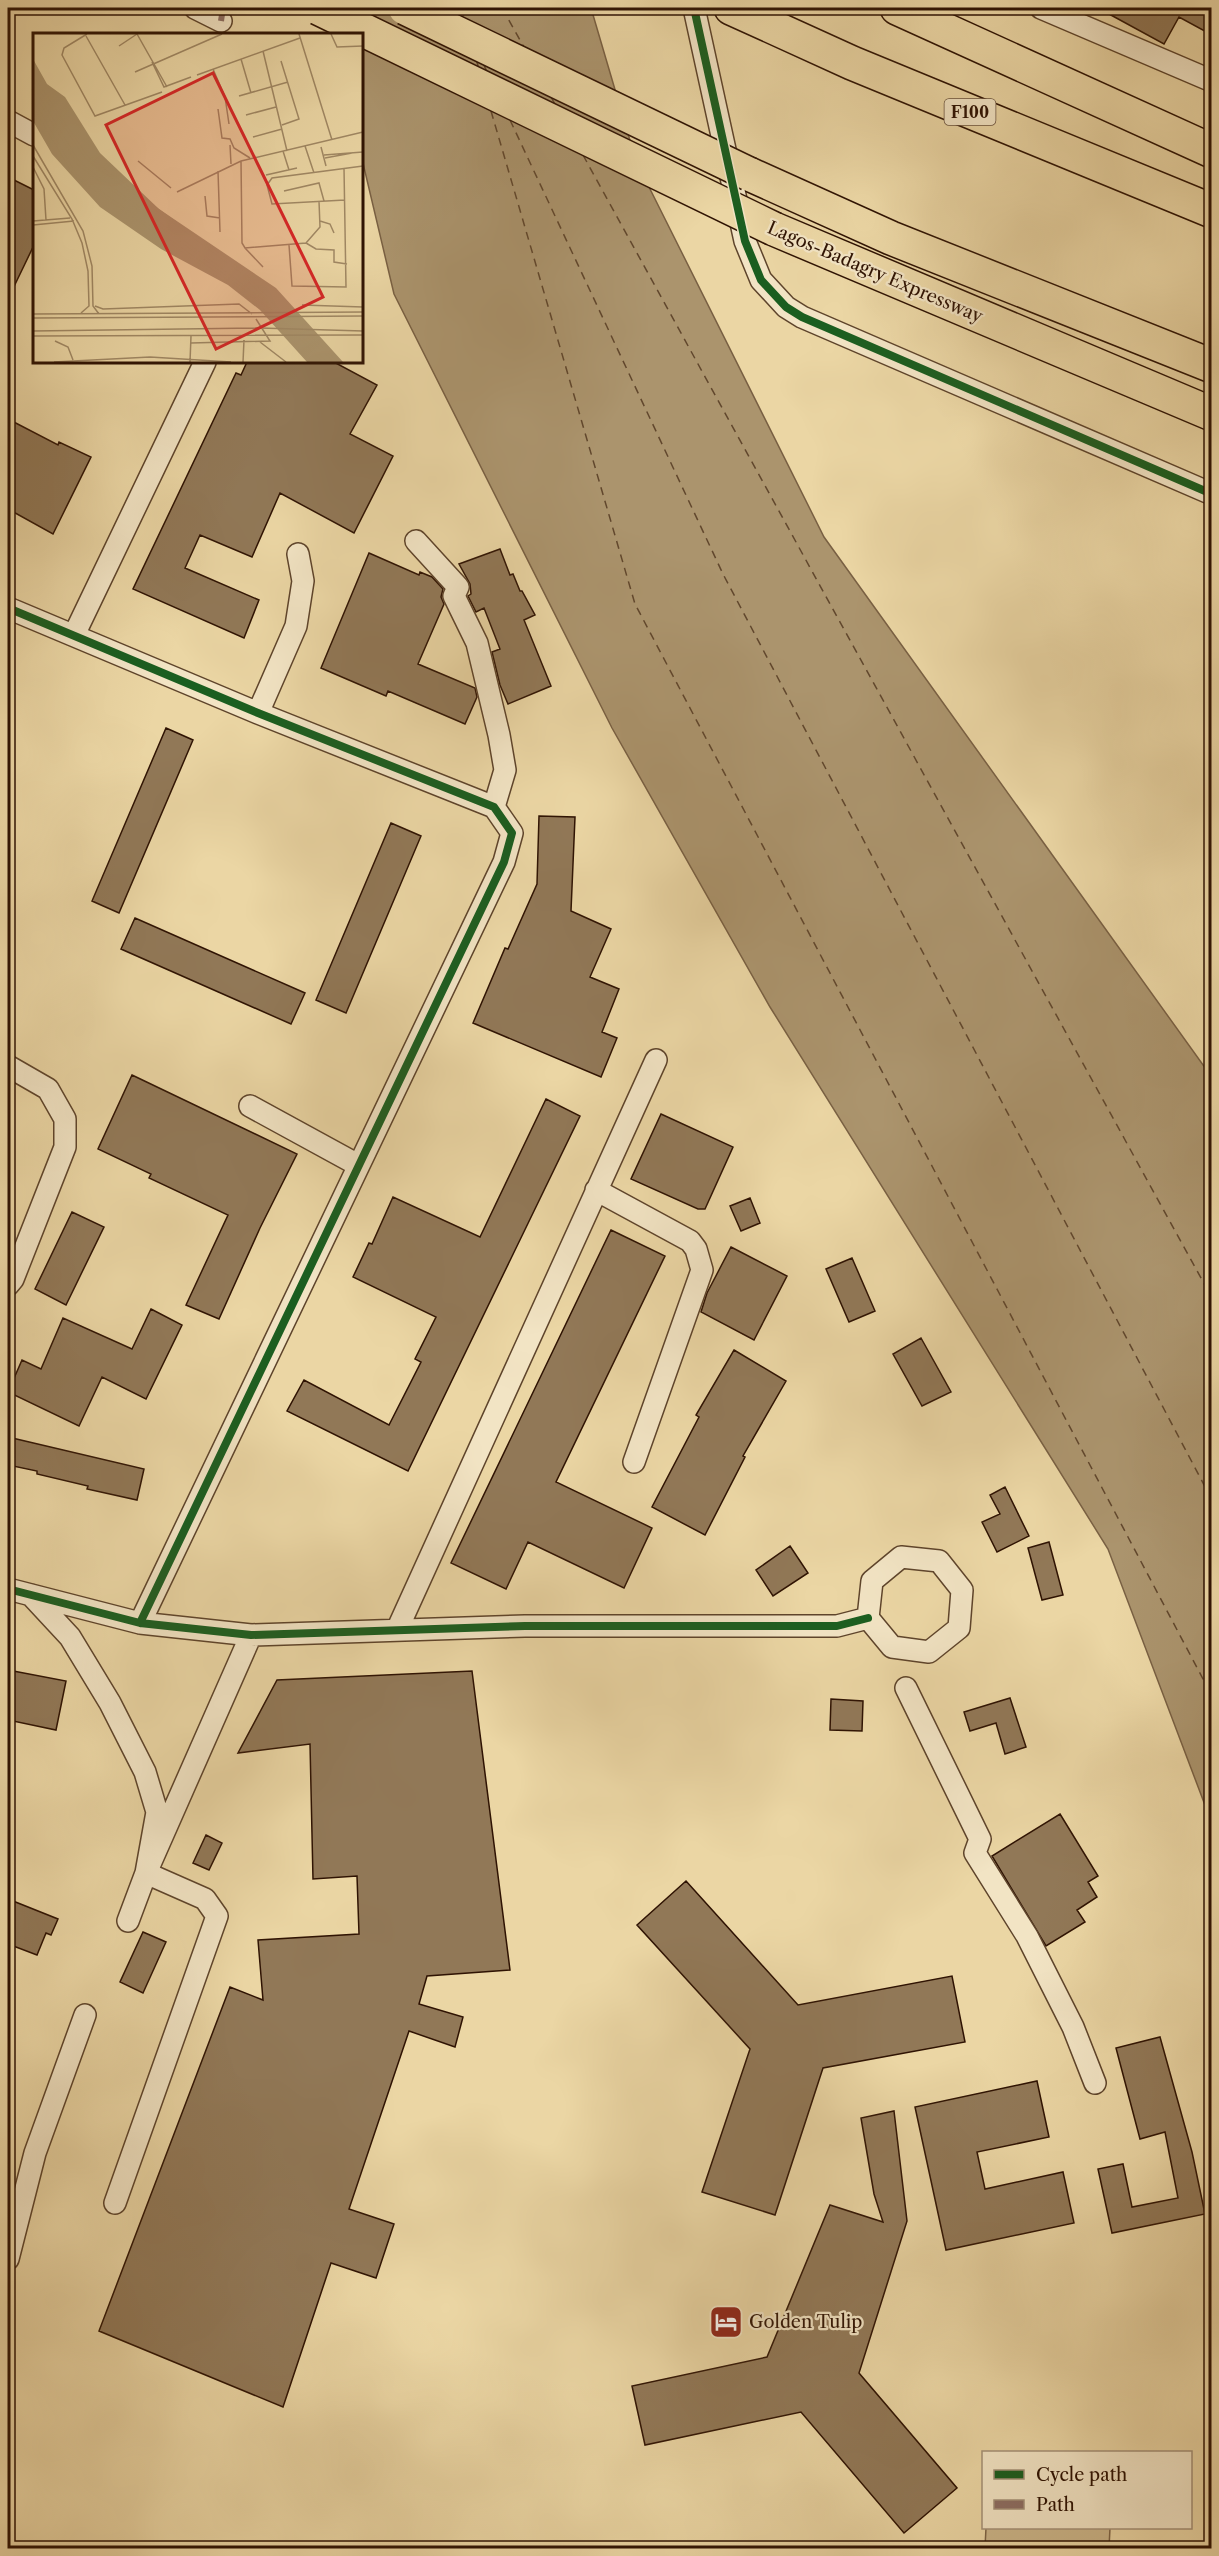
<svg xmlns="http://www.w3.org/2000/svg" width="1219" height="2556" font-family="'Libre Caslon Text',serif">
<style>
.green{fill:#cbb589;stroke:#7d6446;stroke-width:1.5}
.water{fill:#ab946d;stroke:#796043;stroke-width:1.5}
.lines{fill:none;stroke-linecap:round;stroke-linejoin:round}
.ferry{stroke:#61472d;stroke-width:1.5;stroke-dasharray:8 6;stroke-linecap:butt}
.building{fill:#917857;stroke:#2f1303;stroke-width:1.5}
.minor-casing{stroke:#5e442b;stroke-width:24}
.primary-casing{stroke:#2f1303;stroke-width:36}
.motorway-casing{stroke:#2f1303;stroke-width:36}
.minor{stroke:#f2e4c4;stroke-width:21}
.primary{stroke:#ebd6a4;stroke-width:33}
.motorway{stroke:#ebd6a4;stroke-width:33}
.primary-bridge-casing{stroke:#2f1303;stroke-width:36;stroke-linecap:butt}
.motorway-bridge-casing{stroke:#2f1303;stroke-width:36;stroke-linecap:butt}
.primary-bridge{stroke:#ebd6a4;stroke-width:33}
.motorway-bridge{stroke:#ebd6a4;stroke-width:33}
.quiet{stroke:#8d6e63;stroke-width:6;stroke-dasharray:12 6;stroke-linecap:butt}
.cycleway-casing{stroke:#f2e4c4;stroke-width:11}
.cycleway{stroke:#1b5e20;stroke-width:8}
.labels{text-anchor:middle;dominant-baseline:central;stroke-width:4.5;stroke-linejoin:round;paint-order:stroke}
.shield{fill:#f2e4c4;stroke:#6a523d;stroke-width:1.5}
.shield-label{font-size:16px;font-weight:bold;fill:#2f1303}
.street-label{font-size:18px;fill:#2f1303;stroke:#f2e4c4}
.poi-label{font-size:18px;fill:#2f1303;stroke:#f2e4c4;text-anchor:start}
.inset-river{fill:none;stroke:#ab946d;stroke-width:3}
.inset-road{fill:none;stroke:#a08864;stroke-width:1.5}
.view{fill:#d62828;fill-opacity:0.15;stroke:#d62828;stroke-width:3}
.inset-edge{fill:none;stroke:#2f1303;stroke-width:3}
</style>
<rect width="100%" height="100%" fill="#ebd6a4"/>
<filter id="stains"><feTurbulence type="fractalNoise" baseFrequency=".00333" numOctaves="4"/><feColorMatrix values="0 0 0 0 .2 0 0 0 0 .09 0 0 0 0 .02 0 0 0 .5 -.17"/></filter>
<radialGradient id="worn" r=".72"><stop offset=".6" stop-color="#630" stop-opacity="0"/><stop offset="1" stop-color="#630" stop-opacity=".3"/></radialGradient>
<path class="green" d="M 986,2528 L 1110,2528 L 1109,2548 L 985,2548 Z"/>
<path class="water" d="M 319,8 L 591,8 L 636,161 L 824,537 L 1211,1076 L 1211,1821 L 1108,1549 L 770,1007 L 612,728 L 394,294 L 362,159 L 362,34 L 328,34 Z"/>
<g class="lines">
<path class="ferry" d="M 457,8 L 462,18
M 461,8 L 465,20
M 502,8 L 525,49
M 476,59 L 479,69
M 483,63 L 487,72
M 551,97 L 556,106
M 491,111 L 635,604 L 1212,1696
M 510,120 L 723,574 L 1212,1500
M 583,155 L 1212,1298"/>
</g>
<path class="building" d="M 1098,8 L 1212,8 L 1212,35 L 1179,17 L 1164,44 Z
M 8,177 L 34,190 L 34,245 L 8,299 Z
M 247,362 L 334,362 L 377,385 L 350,434 L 393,456 L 354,533 L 280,493 L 252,557 L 200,535 L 185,568 L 259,600 L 244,638 L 133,589 L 236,373 L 241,375 Z
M 8,419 L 58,445 L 59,442 L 91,457 L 53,534 L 8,509 Z
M 500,549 L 510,575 L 513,574 L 520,591 L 522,591 L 535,615 L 524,620 L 551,686 L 508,704 L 500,685 L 492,652 L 500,649 L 484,608 L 476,612 L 468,596 L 471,594 L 470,584 L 459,564 Z
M 369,553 L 419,575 L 420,572 L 432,577 L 443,589 L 441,597 L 444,604 L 418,664 L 475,688 L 477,697 L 465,724 L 388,691 L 386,696 L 321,668 Z
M 166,728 L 193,740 L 119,913 L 92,901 Z
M 539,816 L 575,817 L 571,911 L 611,929 L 590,977 L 619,989 L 602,1032 L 617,1038 L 601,1077 L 473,1023 L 505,948 L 508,949 L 537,884 Z
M 391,823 L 421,836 L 346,1013 L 316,1000 Z
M 135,918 L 305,993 L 291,1024 L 121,949 Z
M 132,1075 L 297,1154 L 260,1228 L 219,1319 L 186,1305 L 228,1215 L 149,1178 L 151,1174 L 98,1149 Z
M 546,1099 L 580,1116 L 408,1471 L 287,1411 L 304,1380 L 389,1425 L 421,1362 L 415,1359 L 436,1317 L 353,1277 L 369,1243 L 372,1244 L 393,1197 L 480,1237 Z
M 661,1114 L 733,1147 L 705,1209 L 698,1209 L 631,1179 Z
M 750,1198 L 760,1223 L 741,1231 L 730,1206 Z
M 72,1212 L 104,1227 L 66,1305 L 35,1289 Z
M 611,1230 L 665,1256 L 556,1482 L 652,1528 L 624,1588 L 528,1542 L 506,1589 L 451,1563 Z
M 731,1247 L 787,1276 L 754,1340 L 701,1312 L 707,1293 Z
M 852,1258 L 875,1311 L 849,1322 L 826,1269 Z
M 151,1309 L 182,1325 L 146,1399 L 102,1377 L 79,1426 L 8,1392 L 22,1360 L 41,1369 L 63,1318 L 132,1349 Z
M 921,1338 L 951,1392 L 922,1406 L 893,1354 Z
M 734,1350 L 786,1381 L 743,1456 L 745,1457 L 705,1535 L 652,1507 L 699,1417 L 696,1415 Z
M 8,1437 L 144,1469 L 137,1500 L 87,1489 L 88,1486 L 37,1474 L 37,1471 L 8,1465 Z
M 1005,1487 L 1029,1536 L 997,1552 L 982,1522 L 1000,1514 L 990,1495 Z
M 1049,1542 L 1063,1595 L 1042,1600 L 1028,1548 Z
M 790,1546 L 808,1573 L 773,1596 L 756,1570 Z
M 8,1670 L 66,1681 L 56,1730 L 8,1720 Z
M 472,1671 L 510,1970 L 427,1976 L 419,2004 L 463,2017 L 455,2047 L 409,2031 L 349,2209 L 394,2224 L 376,2278 L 331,2263 L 283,2407 L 99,2331 L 230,1987 L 263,2000 L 258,1940 L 359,1934 L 357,1876 L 313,1879 L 310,1744 L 238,1753 L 277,1680 Z
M 1010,1698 L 1026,1747 L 1005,1754 L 996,1723 L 970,1731 L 964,1712 Z
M 831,1699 L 863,1701 L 862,1731 L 830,1730 Z
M 1060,1814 L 1098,1876 L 1088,1882 L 1097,1897 L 1077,1910 L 1085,1922 L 1046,1946 L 992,1856 Z
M 206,1835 L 222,1843 L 209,1870 L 193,1863 Z
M 686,1881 L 798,2005 L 952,1976 L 965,2042 L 823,2068 L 775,2215 L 702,2192 L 750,2049 L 637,1925 Z
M 8,1899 L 58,1919 L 51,1935 L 46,1933 L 37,1955 L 8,1944 Z
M 143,1932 L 166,1942 L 143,1993 L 120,1982 Z
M 1160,2037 L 1192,2152 L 1205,2214 L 1112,2233 L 1098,2169 L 1123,2164 L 1132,2207 L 1178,2198 L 1165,2132 L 1140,2139 L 1116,2048 Z
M 1037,2081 L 1049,2137 L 977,2152 L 985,2189 L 1063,2172 L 1074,2223 L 946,2250 L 915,2107 Z
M 894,2111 L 907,2221 L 859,2373 L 957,2488 L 904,2533 L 801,2412 L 645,2445 L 632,2386 L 767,2357 L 830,2205 L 883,2222 L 874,2194 L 861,2118 Z"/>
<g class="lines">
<g class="minor-casing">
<path id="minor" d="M 195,8 L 221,21
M 694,8 L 745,241 L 761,280 L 786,307 L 802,317 L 1212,494
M 1041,8 L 1212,81
M 8,121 L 34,135
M 416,541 L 458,587 L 454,596 L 477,643 L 499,735 L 505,770 L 494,807
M 8,608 L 258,713 L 494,807 L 512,833 L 504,862 L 140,1623
M 74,635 L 205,362
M 258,713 L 296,626 L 303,581 L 298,554
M 8,1066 L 48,1089 L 65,1119 L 65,1147 L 13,1279 L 8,1285
M 250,1106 L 358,1165
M 596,1190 L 690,1241 L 696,1249 L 702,1270 L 634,1462
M 901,1557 L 939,1561 L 962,1590 L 959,1628 L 929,1652 L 892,1647 L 868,1618 L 872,1581 Z
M 8,1589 L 140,1623 L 251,1635 L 525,1626 L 837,1626 L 868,1618
M 31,1595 L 70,1637 L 110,1703 L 145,1772 L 157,1812 L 146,1873 L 205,1899 L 217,1916 L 115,2203
M 397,1630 L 656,1060
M 906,1688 L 980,1839 L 975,1853 L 1027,1936 L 1073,2027 L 1095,2083
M 128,1921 L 146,1873 L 251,1635
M 8,2259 L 35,2153 L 85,2015"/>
</g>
<g class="primary-casing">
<path id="primary" d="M 897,8 L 1212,151
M 774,229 L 1212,414"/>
</g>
<g class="motorway-casing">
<path id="motorway" d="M 731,8 L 852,63 L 1212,211
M 749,174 L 891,238 L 1212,366"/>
</g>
<use href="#minor" class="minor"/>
<use href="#primary" class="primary"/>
<use href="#motorway" class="motorway"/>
<g class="primary-bridge-casing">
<path id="primary-bridge" d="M 318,8 L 774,229"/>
</g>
<g class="motorway-bridge-casing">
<path id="motorway-bridge" d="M 405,8 L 749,174"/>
</g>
<use href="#primary-bridge" class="primary-bridge"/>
<use href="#motorway-bridge" class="motorway-bridge"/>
<path class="quiet" d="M 221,21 L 223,8"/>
<g class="cycleway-casing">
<path id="cycleway" d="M 694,8 L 745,241 L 761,280 L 786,307 L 802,317 L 1212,494
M 8,608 L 258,713 L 494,807 L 512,833 L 504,862 L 140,1623
M 8,1589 L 140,1623 L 251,1635 L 525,1626 L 837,1626 L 868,1618"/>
</g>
<use href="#cycleway" class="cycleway"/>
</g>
<defs>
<g id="hotel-square" transform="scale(1.725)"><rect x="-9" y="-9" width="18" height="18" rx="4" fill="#8f2418" stroke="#f2e4c4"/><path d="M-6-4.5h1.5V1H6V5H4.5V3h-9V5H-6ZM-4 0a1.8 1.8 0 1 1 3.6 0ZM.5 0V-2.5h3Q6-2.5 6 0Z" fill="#fff"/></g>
</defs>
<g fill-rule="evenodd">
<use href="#hotel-square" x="726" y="2322"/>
</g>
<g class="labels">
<rect class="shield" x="944.5" y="99" width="51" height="26" rx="4.5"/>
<g class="shield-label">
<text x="970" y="112">F100</text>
</g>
<g class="street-label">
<text transform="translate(875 272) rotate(23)">Lagos-Badagry Expressway</text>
</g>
<g class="poi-label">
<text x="749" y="2322">Golden Tulip</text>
</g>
</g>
<g transform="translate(33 33)">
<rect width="330" height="330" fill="#ebd6a4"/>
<path d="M 0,26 L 14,51 L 32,64 L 67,120 L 126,176 L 243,255 L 310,329 L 274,329 L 227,277 L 195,252 L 128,216 L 67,174 L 19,121 L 0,88 Z" fill="#ab946d"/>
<path class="inset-river" d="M 0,45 L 54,125 L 208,238 L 244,277M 0,56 L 46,131 L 243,278M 0,70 L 42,142 L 236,278M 267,303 L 291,329M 275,303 L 303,329"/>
<path class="inset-road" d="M 54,1 L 31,15 L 29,22 L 62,83 L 129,59M 104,1 L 134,54M 266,1 L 299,107M 298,1 L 304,14 L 330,13M 53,3 L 92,72M 86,13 L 104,1M 230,18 L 254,118M 208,26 L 218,60M 248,28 L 266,86 L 249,92M 119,29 L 131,54 L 158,44M 180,36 L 192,64 L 196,91M 102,39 L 189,1M 164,42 L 267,5M 206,63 L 255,49M 185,76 L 189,105 L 197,106 L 201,115 L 217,125M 213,82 L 243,74M 220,104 L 249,96M 0,112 L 50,198 L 59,233 L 60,273 L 66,281M 197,112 L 198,131M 272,113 L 281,140M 288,114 L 293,133M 250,118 L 256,137M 291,122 L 330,119M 0,123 L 39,186 L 49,210 L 55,238 L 56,273 L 48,280M 292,125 L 319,120M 105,128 L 138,155M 208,128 L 209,210 L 212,215 L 273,210 L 287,194 L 286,168M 0,134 L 11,156 L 13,187M 185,138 L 187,199M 233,142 L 264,135M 251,158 L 286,150 L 291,168M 144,159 L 208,128 L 330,99M 172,163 L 174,183 L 187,185M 312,167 L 239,171 L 234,152 L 239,145 L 330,133M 0,188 L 37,185M 287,188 L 297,191 L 301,200M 0,192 L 41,188M 273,210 L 283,216 L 301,217 L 301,229 L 314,231M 256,212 L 259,253 L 313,254 L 311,135M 212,215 L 230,234M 269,272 L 330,274M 62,273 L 70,276 L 206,271 L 219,281M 0,281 L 330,279M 0,285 L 330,283M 0,298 L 227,295 L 330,298M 0,303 L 330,302M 22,308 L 35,314 L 40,327M 227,309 L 253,329M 158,310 L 237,308 L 223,286M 21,329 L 117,324 L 198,329M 157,329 L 158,303M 210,329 L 211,307"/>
<path class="view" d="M 180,40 L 290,264 L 183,316 L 73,92 Z"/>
<rect width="330" height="330" class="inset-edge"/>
</g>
<rect width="1219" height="2556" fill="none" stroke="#ebd6a4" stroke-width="30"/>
<rect x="9" y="9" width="1201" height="2538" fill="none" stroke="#2f1303" stroke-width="3"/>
<rect x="15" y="15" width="1189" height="2526" fill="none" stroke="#2f1303" stroke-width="1.5"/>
<rect x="982" y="2451" width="210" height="78" fill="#f2e4c4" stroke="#a49077" stroke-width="1.5"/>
<rect x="994" y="2470" width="30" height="9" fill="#1b5e20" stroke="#a49077" stroke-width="1.5"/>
<text x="1036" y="2481" font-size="18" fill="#2f1303">Cycle path</text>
<rect x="994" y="2500" width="30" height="9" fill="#8d6e63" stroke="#a49077" stroke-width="1.5"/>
<text x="1036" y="2511" font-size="18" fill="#2f1303">Path</text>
<rect width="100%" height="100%" filter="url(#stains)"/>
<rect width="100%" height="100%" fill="url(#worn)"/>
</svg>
